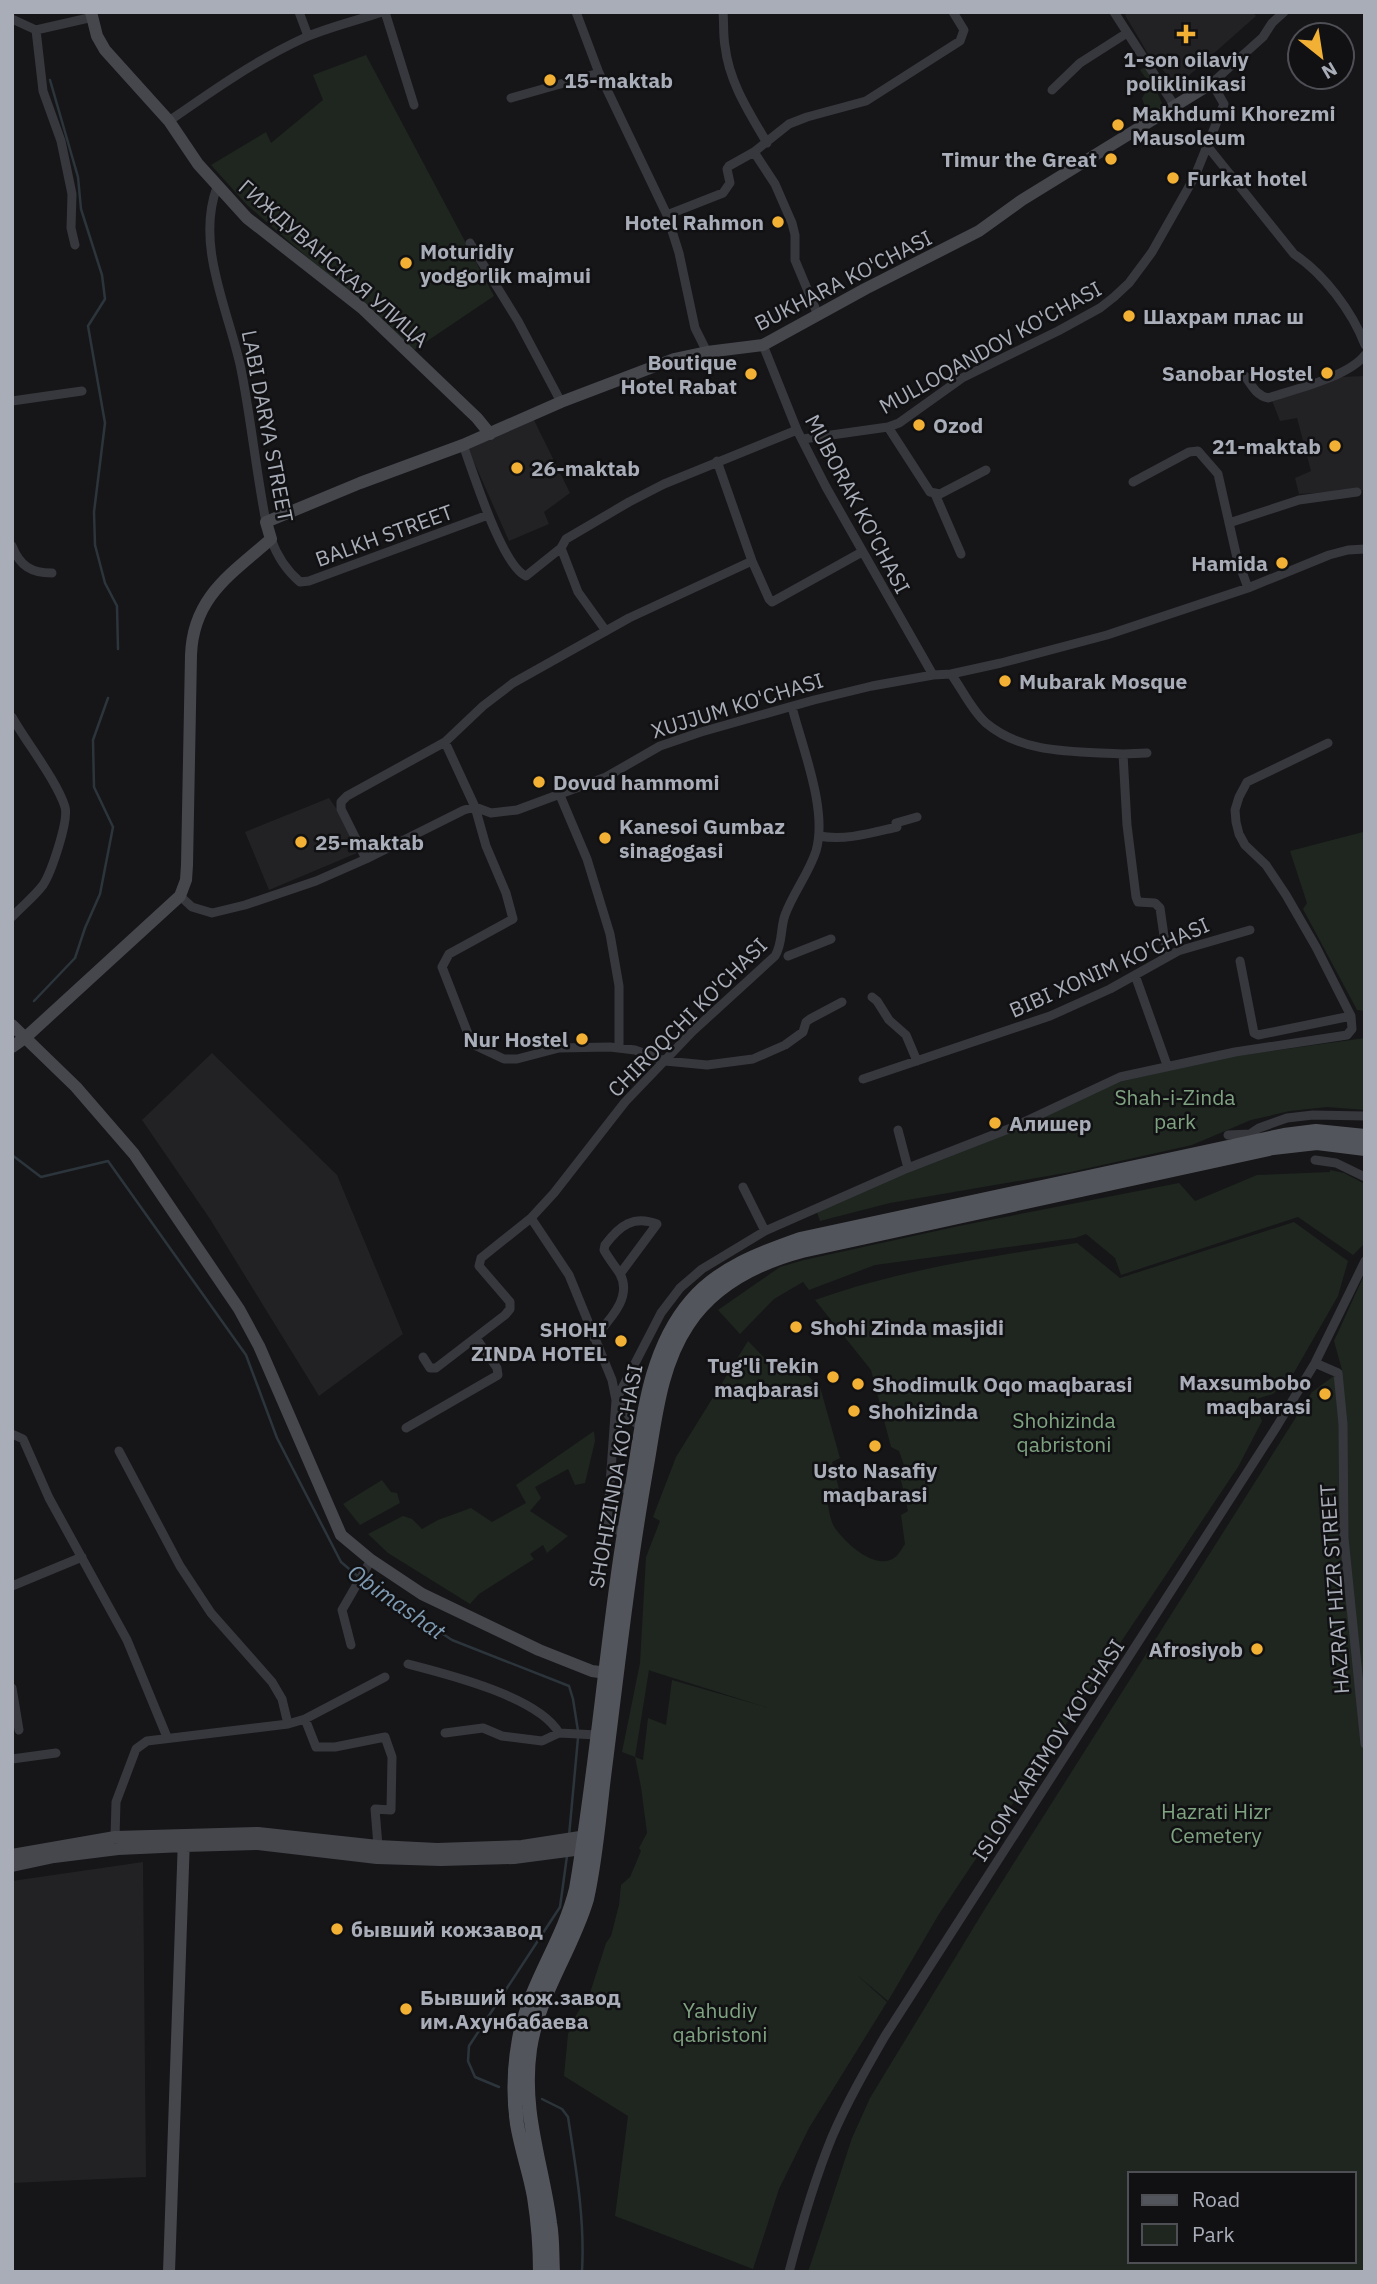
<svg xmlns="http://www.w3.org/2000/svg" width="1377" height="2284" font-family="'IBM Plex Sans',sans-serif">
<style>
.built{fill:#222225}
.green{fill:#1e261f;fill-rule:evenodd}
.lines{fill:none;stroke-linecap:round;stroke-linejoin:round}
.stream{stroke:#2c353c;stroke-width:2.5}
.street{stroke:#37383d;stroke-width:9}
.secondary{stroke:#45474d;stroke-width:12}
.primary{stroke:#53555c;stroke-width:14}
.poi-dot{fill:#f2b134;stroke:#111113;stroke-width:2.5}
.labels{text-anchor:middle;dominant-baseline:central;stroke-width:5;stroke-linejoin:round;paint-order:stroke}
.poi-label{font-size:21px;font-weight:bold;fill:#a8adb8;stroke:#111113;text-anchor:start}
.street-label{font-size:21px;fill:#a8adb8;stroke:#111113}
.park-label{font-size:21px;fill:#7fa381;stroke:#111113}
.water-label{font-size:23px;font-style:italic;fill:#7f9bb3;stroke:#111113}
</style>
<rect width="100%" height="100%" fill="#161618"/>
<path class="built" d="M 1128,12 L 1253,12 L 1256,16 L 1177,86 L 1147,52 L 1125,15 Z
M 1365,376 L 1365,490 L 1299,494 L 1295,478 L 1311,471 L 1297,418 L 1280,421 L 1271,398 L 1340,377 Z
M 531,414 L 570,493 L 544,512 L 549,524 L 509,541 L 466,444 Z
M 329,798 L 345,821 L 357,853 L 269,890 L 245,832 Z
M 212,1053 L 337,1175 L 403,1334 L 319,1396 L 210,1219 L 142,1120 Z
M 143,1862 L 146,2177 L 12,2183 L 12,1881 Z"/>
<path class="green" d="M 366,55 L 494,296 L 414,350 L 247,205 L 211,165 L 266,132 L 271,143 L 323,100 L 313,75 Z
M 1145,67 L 1160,89 L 1158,94 L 1164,108 L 1149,119 L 1142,98 L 1150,84 L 1140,70 Z
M 1363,832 L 1365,838 L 1365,1011 L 1357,1010 L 1303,909 L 1307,903 L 1290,851 Z
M 1365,1038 L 1365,1110 L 1327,1107 L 1290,1111 L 1251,1120 L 1192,1145 L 1071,1172 L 890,1203 L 820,1221 L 816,1209 L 1114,1083 L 1229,1057 Z
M 1330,1170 L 1344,1173 L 1365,1184 L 1365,1243 L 1353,1255 L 1298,1217 L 1121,1275 L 1115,1258 L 1086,1234 L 1075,1238 L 875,1265 L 809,1290 L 803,1282 L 774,1299 L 740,1334 L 718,1310 L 780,1267 L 804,1260 L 959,1226 L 1179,1183 L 1195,1201 L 1257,1175 L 1330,1172 Z
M 1294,1222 L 1348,1261 L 1338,1296 L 1292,1376 L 1273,1394 L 1253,1400 L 1262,1421 L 1238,1467 L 939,1914 L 888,2001 L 857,1975 L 887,2002 L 809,2128 L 779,2189 L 753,2269 L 615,2216 L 628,2116 L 564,2076 L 568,2034 L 575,2017 L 590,1993 L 606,1943 L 611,1936 L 619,1905 L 621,1885 L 630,1877 L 641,1851 L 639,1848 L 647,1833 L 641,1787 L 635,1757 L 622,1752 L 640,1663 L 646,1557 L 660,1521 L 653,1517 L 676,1457 L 748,1341 L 781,1375 L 793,1362 L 820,1387 L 840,1458 L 832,1462 L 839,1489 L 831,1491 L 833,1498 L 827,1501 C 829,1509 830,1521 835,1528 C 845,1542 871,1567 890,1560 C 897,1558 901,1550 905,1544 L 901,1515 L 908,1511 L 900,1476 L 905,1468 L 899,1451 L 891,1447 L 871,1370 L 815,1300 C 899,1270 988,1257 1077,1243 L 1120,1278 ZM 649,1670 L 651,1671 L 769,1708 L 672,1680 L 666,1725 L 648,1718 L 643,1760 L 635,1757 Z
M 1365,1273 L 1365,2272 L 808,2272 L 852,2138 L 870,2098 L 986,1907 L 1312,1392 L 1342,1370 L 1334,1341 ZM 1130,2174 L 1354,2174 L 1354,2261 L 1130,2261 Z
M 594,1431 L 595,1441 L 585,1483 L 575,1485 L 568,1469 L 535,1487 L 541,1498 L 530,1511 L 568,1536 L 547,1553 L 543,1545 L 530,1554 L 534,1559 L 479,1594 L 470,1604 L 388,1553 L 368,1534 L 403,1516 L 412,1519 L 422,1529 L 438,1520 L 471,1508 L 492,1522 L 526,1503 L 516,1485 Z
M 382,1480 L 391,1492 L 397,1493 L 400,1503 L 360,1525 L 343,1504 Z"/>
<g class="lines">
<path class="stream" d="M 50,80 L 78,177 L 81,209 L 102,275 L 105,299 L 88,326 L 105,423 L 94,512 L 95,545 L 105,583 L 117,606 L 118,649
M 34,1001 L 75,958 L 85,928 L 100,894 L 113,827 L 94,787 L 93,740 L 108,698
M 12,1155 L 41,1177 L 108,1161 L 246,1355 L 277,1438 L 341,1562 L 361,1579 L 452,1640 L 569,1686 L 573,1699 L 578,1731
M 569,1836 L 578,1738
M 499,2087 L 475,2077 L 468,2061 L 469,2046 L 560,1907 L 567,1856
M 542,2099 L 562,2109 L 568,2117 C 576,2169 585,2219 582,2272"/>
<path class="street" d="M 299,12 L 308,36
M 385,12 L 414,105
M 576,12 L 599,73 L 667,215 L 679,253 L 695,328 L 707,352
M 723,12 C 724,23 723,35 725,46 C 729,82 749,112 767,143
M 1114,12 L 1174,105
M 12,19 L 36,30 L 93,17
M 36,30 L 43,91 L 61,141 L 72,194 L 71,228 L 75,245
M 1052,90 L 1080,63 L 1127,33
M 511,98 L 599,73
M 169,121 C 212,91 256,60 304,38 C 329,27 356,21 382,12
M 1208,147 L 1294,254 C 1324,274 1352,311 1365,345
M 754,152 L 775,184 L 792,223 L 795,235 L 795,260 L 818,315
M 217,187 C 195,246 229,311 241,369 C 251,419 256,471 266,522
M 667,215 L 723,193 L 730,183 L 727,169 L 729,166 L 754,152 L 789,124 L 807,117 L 866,101 L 960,41 L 964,30 L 953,12
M 470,243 L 518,321 L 561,402
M 763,345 L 797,430 L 826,487 L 933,675
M 1245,376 C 1252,386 1256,395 1268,398 C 1295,389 1348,377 1365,355
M 12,401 L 82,391
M 888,427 L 930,492 L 940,494 L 986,470
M 803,439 L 888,427 L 899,423 L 962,378 L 1058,331 L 1100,308 L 1114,297 L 1129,283 L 1152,252 L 1195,176 L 1224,104 L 1212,83 L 1263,37 L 1272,23 L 1284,12
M 463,445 C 473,472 502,566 526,576 L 561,548 L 566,539 L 629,502 L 664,484 L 797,430
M 717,461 L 752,561 L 769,599 L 772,602 L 862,552
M 1133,482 L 1189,452 L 1198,451 L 1218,474 L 1237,558 L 1248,588
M 935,494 L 961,554
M 1229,523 L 1299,500 L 1357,492
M 271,539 C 277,556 286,570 300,582 L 309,581 L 488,515
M 12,546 C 20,566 31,573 52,573
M 561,548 L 578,592 L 606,631
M 951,674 C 962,689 972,711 986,723 C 1024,755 1077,751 1123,754
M 12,717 C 26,742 57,781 65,807 C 69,821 51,873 43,885 C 34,897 22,906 12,917
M 445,742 L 475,807 L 486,846 L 506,893 L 513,919 L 449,954 L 442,967 L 472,1044 L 504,1059 L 517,1059 L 559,1048 L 610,1047 L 635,1050 L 665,1061 L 707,1065 L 753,1059 L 785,1045 L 803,1032 L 806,1022 L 810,1019 L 842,1002
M 1147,753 L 1123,754 L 1127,825 L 1136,897 L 1138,902 L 1155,903 L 1160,908 L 1167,957
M 559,793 L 587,859 L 610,934 L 619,986 L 619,1048
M 819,836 C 845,841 871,833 897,827 L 896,823 L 917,817
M 366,859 L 341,809 L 341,802 L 347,796 L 445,742 L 483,706 L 513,683 L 629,618 L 752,561
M 180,896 L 192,907 L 212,913 L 245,905 L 316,881 L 366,859 L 464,810 L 475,807 L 491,813 L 517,810 L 606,777 L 660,746 L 701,732 L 814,700 L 872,686 L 933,675 L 951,674 L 1001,663 L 1107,635 L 1248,588 L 1329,555 L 1348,550 L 1365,549
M 788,956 L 831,939
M 1240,961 L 1254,1033 L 1258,1035 L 1351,1016
M 1135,975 L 1167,1065
M 872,997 L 877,1001 L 889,1020 L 906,1035 L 917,1061
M 863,1079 L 1050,1016 L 1110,989 L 1178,951 L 1250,930
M 898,1130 L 908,1168
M 1228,1135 L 1250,1134 L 1259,1128 L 1287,1118 L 1313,1115 L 1365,1116
M 1315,1160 L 1336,1163 L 1365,1177
M 743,1187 L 765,1231
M 531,1218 L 569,1275 L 612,1380 L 616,1400 L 633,1421 L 642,1427
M 594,1338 C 608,1321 633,1298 620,1274 C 615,1266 609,1259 604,1250 L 605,1245 C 620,1225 634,1215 657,1224 L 620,1274
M 423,1357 L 430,1368 L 436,1368 L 505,1315 L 510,1309 L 510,1302 L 479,1266 L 481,1258 L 531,1218 L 554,1193 L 625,1102 L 693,1031 L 775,956 C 783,943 780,929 785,915 C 793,893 809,873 816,851 C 828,810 802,747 792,707
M 1315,1363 L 1338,1373 L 1343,1424 L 1344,1538 L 1365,1744
M 406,1428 L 498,1375 L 497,1368 L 476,1338
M 12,1434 L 23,1439 L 49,1498 L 127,1640 L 167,1737
M 119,1451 L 180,1566 L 211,1613 L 272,1682 L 282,1699 L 288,1724
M 610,1487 L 631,1489
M 623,1532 L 607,1527 L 616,1400 L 661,1313 L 680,1288 L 702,1269 L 765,1231 L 908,1168 L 1011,1128 L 1120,1077 L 1235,1052 L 1347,1035 L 1352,1029 L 1351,1016 L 1316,947 L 1286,895 L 1266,865 L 1245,845 L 1239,834 L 1236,822 L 1235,810 L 1239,797 L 1247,782 L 1328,743
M 12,1586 L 82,1557
M 351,1645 L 342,1610 L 371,1560
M 408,1664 C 447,1674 539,1697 559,1733 L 597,1735
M 12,1688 L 19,1730
M 305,1719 L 316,1747 L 335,1747 L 385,1737 L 392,1757 L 391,1810 L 375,1809 L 378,1846
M 445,1733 L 483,1728 L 502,1736 L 542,1741 L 559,1733
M 12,1759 L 56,1753
M 115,1837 L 116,1802 L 136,1749 L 147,1741 L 288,1724 L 305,1719 L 385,1677
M 789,2272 C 801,2226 814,2181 832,2137 C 847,2102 866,2069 885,2036 L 1277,1426 L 1315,1363 L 1365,1261"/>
<path class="secondary" d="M 91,12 L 97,36 L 105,50 L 169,121 L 198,164 L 247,218 L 362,308 L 477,418 L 490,434
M 12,1025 L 76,1087 L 134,1154 L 239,1309 L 259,1346 L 341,1535 L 371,1560 L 422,1594 L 539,1650 L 592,1671 L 614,1674
M 12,1047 L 26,1037 L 180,896 L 186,880 L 187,865 L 191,655 C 193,597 231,574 271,539 L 266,522 L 360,483 L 463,445 L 561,402 L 674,359 L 707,352 L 763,345 L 865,289 L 979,231 L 1022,200 L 1212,83
M 12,1855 L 115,1837 L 185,1835 L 258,1833 L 378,1846 L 437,1849 L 522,1846 L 593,1835
M 12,1866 L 54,1857 L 118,1849 L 184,1846 L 258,1844 L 377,1858 L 441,1860 L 514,1858 L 590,1848
M 169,2272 L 184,1838"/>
<path class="primary" d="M 540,2272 C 540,2247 538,2222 534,2197 C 530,2173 521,2149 517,2124 C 513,2096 514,2066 519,2039 C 529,1985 563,1942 576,1889 C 599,1754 608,1616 633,1480 C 643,1419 649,1350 691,1301 C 719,1268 760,1253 800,1239 L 1284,1135 L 1316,1131 L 1365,1136
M 553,2272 C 552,2256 553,2239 550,2223 C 542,2163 521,2112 530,2049 C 538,1995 572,1950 587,1899 C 596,1859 599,1818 604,1777 C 617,1675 628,1573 646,1471 C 655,1422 659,1367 688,1324 C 714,1285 757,1263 802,1251 L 1273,1148 L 1317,1143 L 1365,1149"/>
</g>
<g class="poi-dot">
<path d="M1182.5 23.5h7v7h7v7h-7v7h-7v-7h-7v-7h7z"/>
<circle cx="550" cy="80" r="7"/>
<circle cx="1118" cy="125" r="7"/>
<circle cx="1111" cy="159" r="7"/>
<circle cx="1173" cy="178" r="7"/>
<circle cx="778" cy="222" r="7"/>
<circle cx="406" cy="263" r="7"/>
<circle cx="1129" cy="316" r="7"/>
<circle cx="1327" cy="373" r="7"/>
<circle cx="751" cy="374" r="7"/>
<circle cx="919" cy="425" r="7"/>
<circle cx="1335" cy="446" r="7"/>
<circle cx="517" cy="468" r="7"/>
<circle cx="1282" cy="563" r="7"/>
<circle cx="1005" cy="681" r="7"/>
<circle cx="539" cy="782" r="7"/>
<circle cx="605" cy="838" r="7"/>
<circle cx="301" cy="842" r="7"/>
<circle cx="582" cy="1039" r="7"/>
<circle cx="995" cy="1123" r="7"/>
<circle cx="796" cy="1327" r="7"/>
<circle cx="621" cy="1341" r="7"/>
<circle cx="833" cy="1377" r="7"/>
<circle cx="858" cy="1384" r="7"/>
<circle cx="1325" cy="1394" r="7"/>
<circle cx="854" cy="1411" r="7"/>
<circle cx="875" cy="1446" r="7"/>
<circle cx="1257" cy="1649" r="7"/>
<circle cx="337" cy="1929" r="7"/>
<circle cx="406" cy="2009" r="7"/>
</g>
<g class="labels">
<g class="poi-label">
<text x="1186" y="59" text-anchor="middle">1-son oilaviy<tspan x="1186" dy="24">poliklinikasi</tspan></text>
<text x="564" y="80">15-maktab</text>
<text x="1132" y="113">Makhdumi Khorezmi<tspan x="1132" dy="24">Mausoleum</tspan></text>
<text x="1097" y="159" text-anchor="end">Timur the Great</text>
<text x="1187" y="178">Furkat hotel</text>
<text x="764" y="222" text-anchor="end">Hotel Rahmon</text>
<text x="420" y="251">Moturidiy<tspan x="420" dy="24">yodgorlik majmui</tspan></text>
<text x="1143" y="316">Шахрам плас ш</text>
<text x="737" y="362" text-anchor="end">Boutique<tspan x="737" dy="24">Hotel Rabat</tspan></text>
<text x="1313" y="373" text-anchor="end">Sanobar Hostel</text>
<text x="933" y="425">Ozod</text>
<text x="1321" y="446" text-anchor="end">21-maktab</text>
<text x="531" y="468">26-maktab</text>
<text x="1268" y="563" text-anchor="end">Hamida</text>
<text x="1019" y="681">Mubarak Mosque</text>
<text x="553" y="782">Dovud hammomi</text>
<text x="619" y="826">Kanesoi Gumbaz<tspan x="619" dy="24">sinagogasi</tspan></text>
<text x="315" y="842">25-maktab</text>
<text x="568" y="1039" text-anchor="end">Nur Hostel</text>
<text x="1009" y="1123">Алишер</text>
<text x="810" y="1327">Shohi Zinda masjidi</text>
<text x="607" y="1329" text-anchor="end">SHOHI<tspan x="607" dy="24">ZINDA HOTEL</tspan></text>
<text x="819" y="1365" text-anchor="end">Tug'li Tekin<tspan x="819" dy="24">maqbarasi</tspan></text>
<text x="1311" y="1382" text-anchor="end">Maxsumbobo<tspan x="1311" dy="24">maqbarasi</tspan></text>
<text x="872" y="1384">Shodimulk Oqo maqbarasi</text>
<text x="868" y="1411">Shohizinda</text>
<text x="875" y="1470" text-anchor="middle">Usto Nasafiy<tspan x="875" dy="24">maqbarasi</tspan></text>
<text x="1243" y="1649" text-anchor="end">Afrosiyob</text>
<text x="351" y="1929">бывший кожзавод</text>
<text x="420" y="1997">Бывший кож.завод<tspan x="420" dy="24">им.Ахунбабаева</tspan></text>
</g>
<g class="street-label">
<text transform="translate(334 263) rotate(41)">ГИЖДУВАНСКАЯ УЛИЦА</text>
<text transform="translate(843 280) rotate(-27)">BUKHARA KO'CHASI</text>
<text transform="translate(990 347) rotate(-29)">MULLOQANDOV KO'CHASI</text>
<text transform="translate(268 426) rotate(79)">LABI DARYA STREET</text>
<text transform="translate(858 504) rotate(62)">MUBORAK KO'CHASI</text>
<text transform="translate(384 535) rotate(-20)">BALKH STREET</text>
<text transform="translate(737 705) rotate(-17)">XUJJUM KO'CHASI</text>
<text transform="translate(1109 967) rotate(-24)">BIBI XONIM KO'CHASI</text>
<text transform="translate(687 1017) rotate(-45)">CHIROQCHI KO'CHASI</text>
<text transform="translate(615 1476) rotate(-80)">SHOHIZINDA KO'CHASI</text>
<text transform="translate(1334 1589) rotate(-94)">HAZRAT HIZR STREET</text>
<text transform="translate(1048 1750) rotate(-57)">ISLOM KARIMOV KO'CHASI</text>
</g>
<g class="park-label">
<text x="1175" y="1097">Shah-i-Zinda<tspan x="1175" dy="24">park</tspan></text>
<text x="1064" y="1420">Shohizinda<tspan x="1064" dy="24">qabristoni</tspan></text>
<text x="1216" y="1811">Hazrati Hizr<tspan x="1216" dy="24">Cemetery</tspan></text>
<text x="720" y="2010">Yahudiy<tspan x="720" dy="24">qabristoni</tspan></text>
</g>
<g class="water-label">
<text transform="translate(397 1601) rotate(35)">Obimashat</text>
</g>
</g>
<rect width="1377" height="2284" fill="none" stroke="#a8adb8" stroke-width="28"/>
<rect x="1128" y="2172" width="228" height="91" fill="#111113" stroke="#4d4f55" stroke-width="2"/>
<rect x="1142" y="2195" width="35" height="10" fill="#53555c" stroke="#4d4f55" stroke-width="2"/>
<text x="1192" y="2207" font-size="21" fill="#a8adb8">Road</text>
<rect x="1142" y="2224" width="35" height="21" fill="#1e261f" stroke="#4d4f55" stroke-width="2"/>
<text x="1192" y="2242" font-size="21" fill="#a8adb8">Park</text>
<g transform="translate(1321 56) rotate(150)"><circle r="33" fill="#111113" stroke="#4d4f55" stroke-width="2"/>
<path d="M0-5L12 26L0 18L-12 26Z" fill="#f2b134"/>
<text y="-10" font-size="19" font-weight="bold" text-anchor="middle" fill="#a8adb8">N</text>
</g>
</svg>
